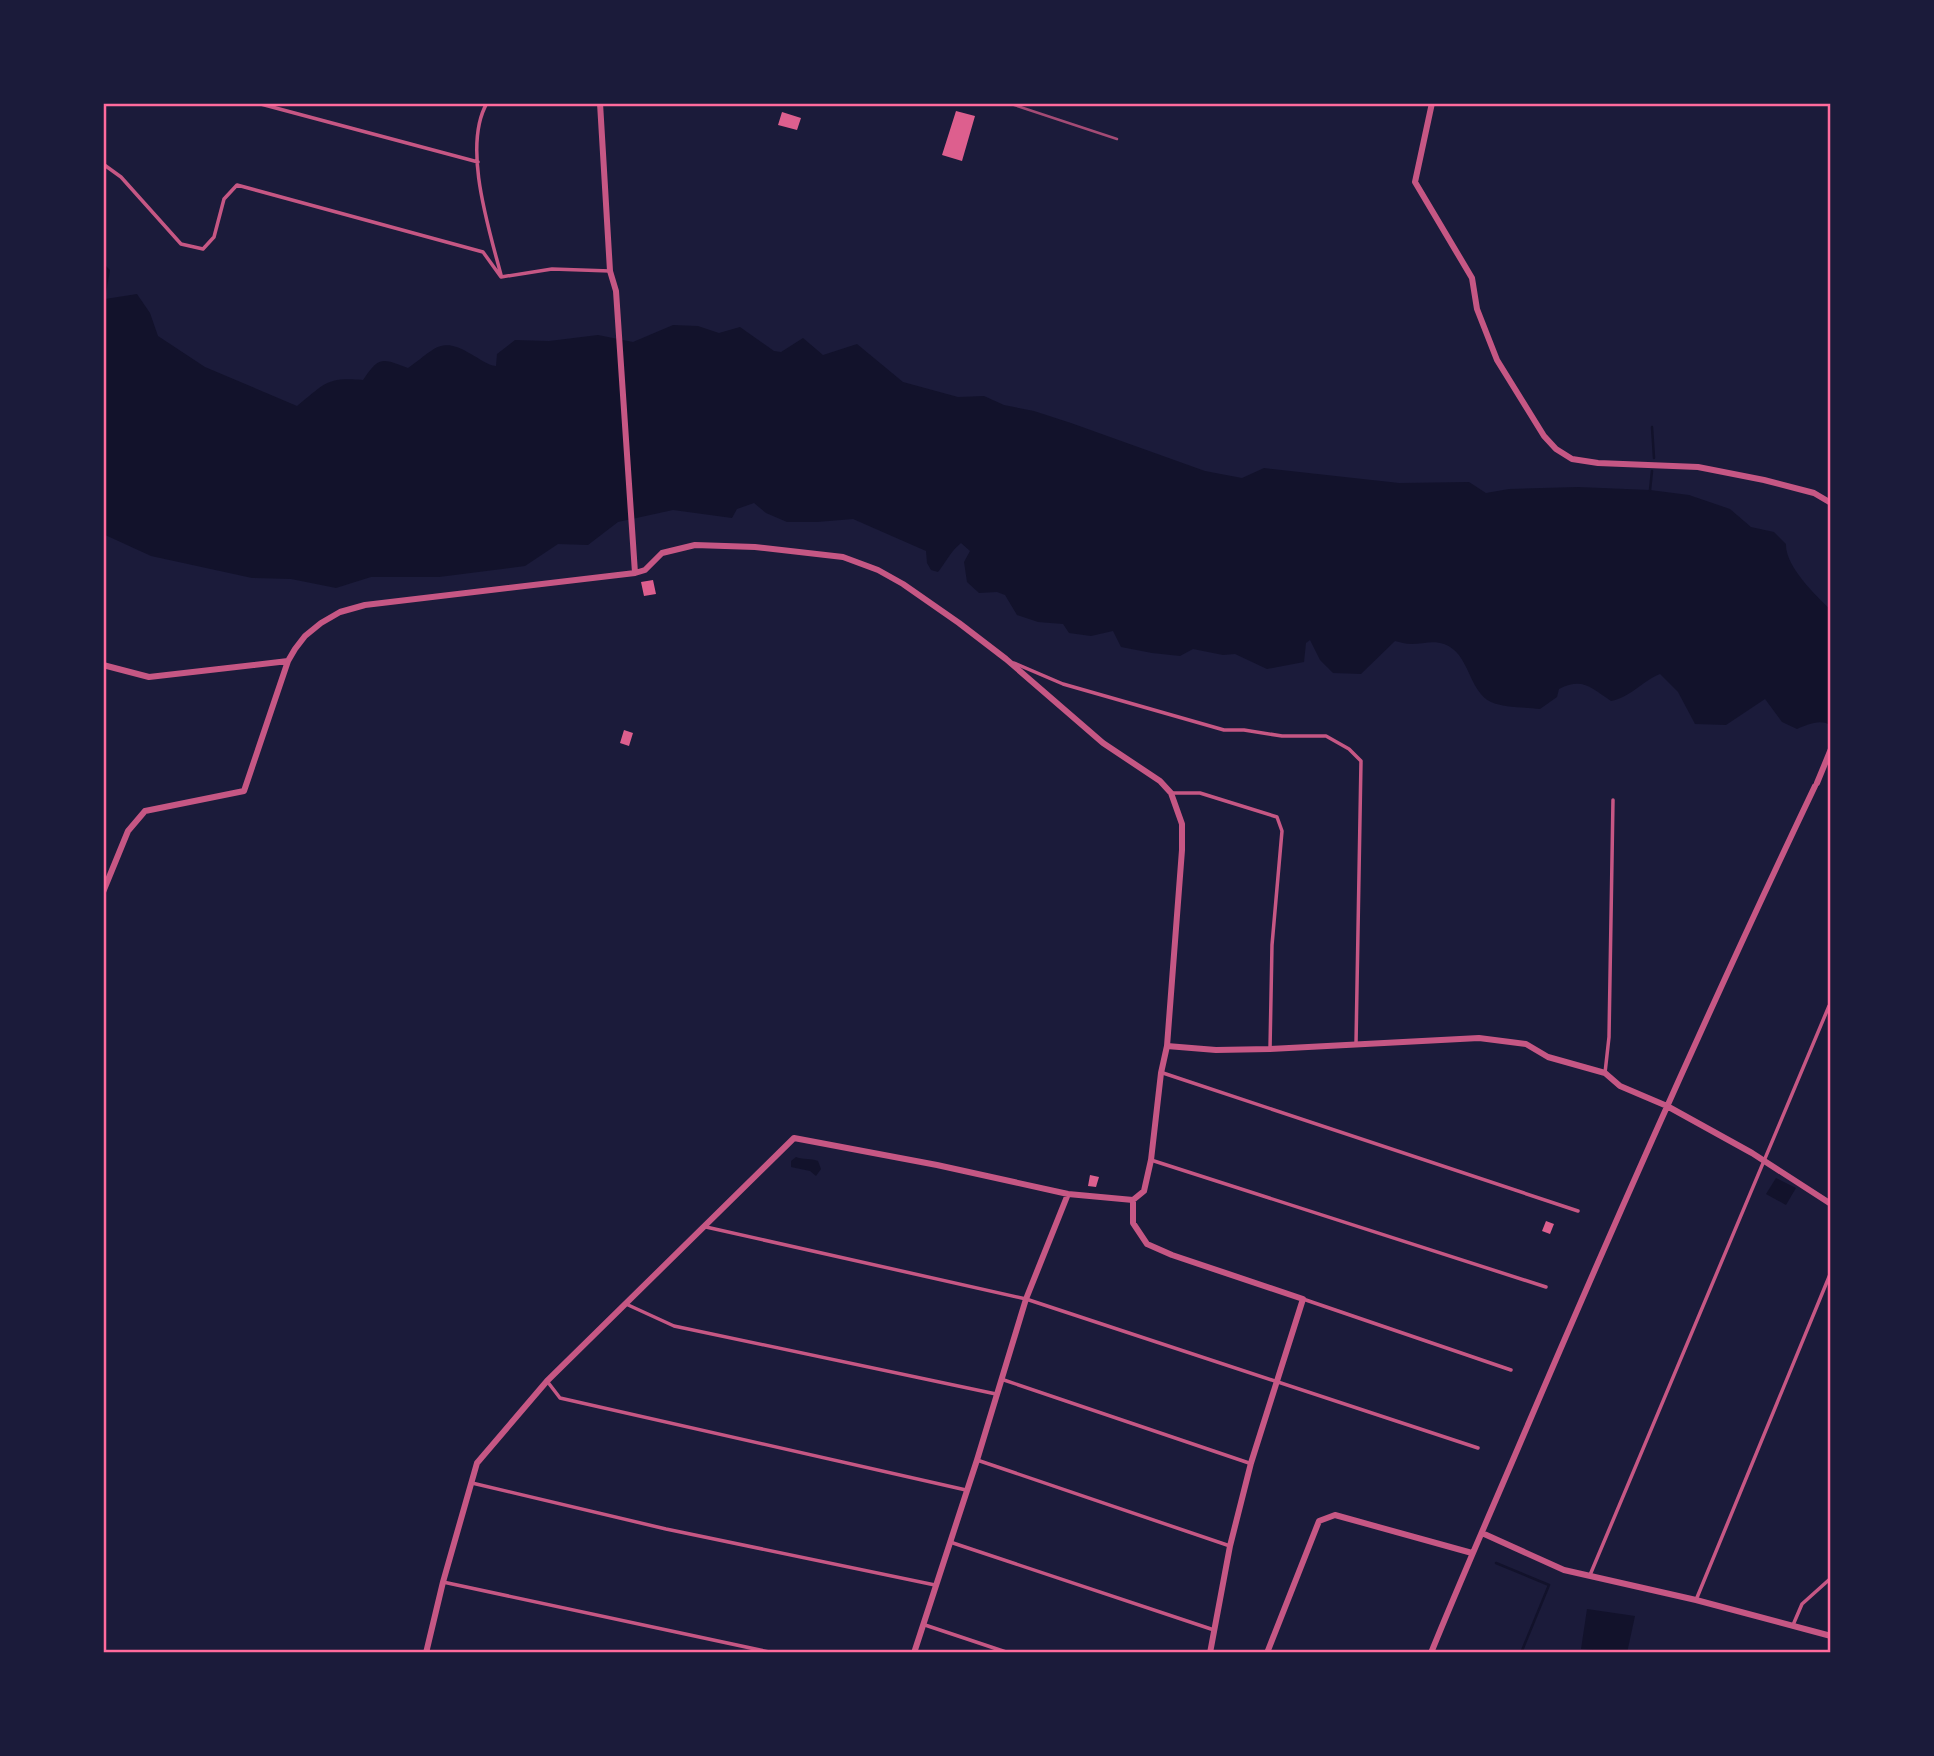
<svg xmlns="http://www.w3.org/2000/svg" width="1934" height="1756" font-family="Spectral,serif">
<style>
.water{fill:#12122b}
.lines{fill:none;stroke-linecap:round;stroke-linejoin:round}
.stream{stroke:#12122b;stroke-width:2.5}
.building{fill:#dd5f8e}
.service{stroke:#c65784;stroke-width:3.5}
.minor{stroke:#c65784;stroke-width:6}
.rail{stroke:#a44b75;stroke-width:2.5}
.neatline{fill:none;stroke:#ff6b9d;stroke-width:2.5}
</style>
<rect width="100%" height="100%" fill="#1b1b3a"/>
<path class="water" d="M 103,263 L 110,270 L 105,299 L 137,294 L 150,313 L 158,336 L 205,367 L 297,406 C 325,384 325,377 363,380 C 379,356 382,358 408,368 C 434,350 440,335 471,354 C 480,359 487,365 496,366 L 497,354 L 515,340 L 549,341 L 598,335 L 633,342 L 673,325 L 698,326 L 719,333 L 740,327 L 774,351 L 781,352 L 803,338 L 823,355 L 857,344 L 903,382 L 958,397 L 984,396 L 1004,405 L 1034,411 L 1071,423 L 1205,471 L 1242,478 L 1264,468 L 1399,483 L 1469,482 L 1486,493 L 1509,489 L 1578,487 L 1650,490 L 1689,495 L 1730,509 L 1751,527 L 1774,532 L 1786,544 C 1785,566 1816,596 1831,610 L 1831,726 C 1821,718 1807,725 1797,729 L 1782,722 L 1765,699 L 1726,725 L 1695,724 L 1678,692 L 1660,674 C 1641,682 1631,697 1611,701 C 1591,688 1583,677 1559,689 L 1557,697 L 1540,709 C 1525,707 1504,708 1491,702 C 1468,691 1470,653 1444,644 C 1433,640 1423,644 1411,644 C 1406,644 1400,642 1395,641 L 1361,674 L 1333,673 L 1320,660 L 1310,640 L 1306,643 L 1304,662 L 1267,669 L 1235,654 L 1223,655 L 1193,649 L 1180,656 L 1152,653 L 1121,647 L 1113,631 L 1091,636 L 1069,633 L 1063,624 L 1038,622 L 1017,615 L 1005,595 L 997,592 L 979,593 L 967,582 L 964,562 L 970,551 L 961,543 C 950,552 947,561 938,572 L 931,570 L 927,563 L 926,551 L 853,519 L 817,522 L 787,522 L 766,513 L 754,503 L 737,509 L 732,518 L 673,510 L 618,522 L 588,545 L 558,544 L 525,566 L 439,577 L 371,577 L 336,588 L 291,579 L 252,578 L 151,556 L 103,534 Z
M 796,1157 C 804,1160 810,1158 818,1161 L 821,1169 L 816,1176 L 810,1171 L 791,1167 L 791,1161 Z
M 1776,1178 L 1796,1188 L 1786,1205 L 1766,1194 Z
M 1587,1609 L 1635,1616 L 1627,1653 L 1581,1649 Z"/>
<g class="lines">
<path class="stream" d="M 1652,427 L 1654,458
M 1650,490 L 1652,471
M 1496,1563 L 1549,1585 L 1521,1653"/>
</g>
<path class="building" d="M 956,111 L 975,116 L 962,161 L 942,155 Z
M 782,112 L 801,118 L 797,130 L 778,125 Z
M 653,580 L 656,594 L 644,596 L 641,582 Z
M 624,730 L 633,733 L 629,746 L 620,743 Z
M 1090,1175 L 1099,1177 L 1096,1187 L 1088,1186 Z
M 1546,1221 L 1554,1224 L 1550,1234 L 1542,1231 Z"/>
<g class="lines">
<path class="service" d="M 257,103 L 478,162
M 487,103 C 462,146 489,229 501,275
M 103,164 L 121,177 L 181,244 L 203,249 L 214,237 L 224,199 L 237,185 L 483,252 L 501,277 L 552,269 L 610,271
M 1014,663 L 1063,684 L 1224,730 L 1244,730 L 1282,736 L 1326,736 L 1349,749 L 1361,761 L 1356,1044
M 1171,793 L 1200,793 L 1277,817 L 1282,831 L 1272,945 L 1270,1049
M 1163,1073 L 1578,1211
M 1605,1073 L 1609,1037 L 1613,800
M 1151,1160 L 1546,1287
M 706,1227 L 1026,1299 L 1478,1448
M 1303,1299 L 1511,1370
M 626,1304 L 674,1326 L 996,1394
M 1001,1379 L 1249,1463
M 547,1381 L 560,1398 L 966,1490
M 977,1460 L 1230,1546
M 472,1483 L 666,1529 L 935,1585
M 950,1542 L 1214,1630
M 1590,1575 L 1829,1006
M 443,1582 L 774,1653
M 1696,1600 L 1831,1272
M 925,1625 L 1009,1653
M 1793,1625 L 1802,1604 L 1831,1578"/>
<path class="minor" d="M 600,103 L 610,271 L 616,291 L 635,573
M 1432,103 L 1415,182 L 1472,278 L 1477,309 L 1497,360 L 1544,436 L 1556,449 L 1572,459 L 1598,463 L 1698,467 L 1764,480 L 1814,493 L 1831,503
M 103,665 L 149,677 L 288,661
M 1817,783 L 1831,749
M 103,892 L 128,831 L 145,811 L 244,791 L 288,661 L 295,649 L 305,636 L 321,623 L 340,612 L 365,605 L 635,573 L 645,570 L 662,553 L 695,545 L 755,547 L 843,557 L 878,570 L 903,584 L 959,623 L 1006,659 L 1103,743 L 1160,781 L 1171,793 L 1182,824 L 1182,850 L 1167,1046 L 1216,1050 L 1270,1049 L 1479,1038 L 1526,1044 L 1548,1057 L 1605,1073 L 1620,1086 L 1667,1106 L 1752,1153 L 1831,1204
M 1133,1200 L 1133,1223 L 1147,1244 L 1172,1255 L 1303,1299 L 1251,1463 L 1230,1546 L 1210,1653
M 1482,1533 L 1564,1570 L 1696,1600 L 1831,1636
M 426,1653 L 443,1582 L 477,1463 L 547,1381 L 794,1138 L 937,1165 L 1068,1194 L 1133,1200 L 1144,1191 L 1151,1160 L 1161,1073 L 1167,1046
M 914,1653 L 977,1460 L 1026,1299 L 1068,1194
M 1267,1653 L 1319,1521 L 1335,1515 L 1472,1553
M 1431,1653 C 1461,1579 1493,1507 1524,1434 C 1617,1216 1713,1000 1815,786"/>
<path class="rail" d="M 1008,103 L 1117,139"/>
</g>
<rect width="1934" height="1756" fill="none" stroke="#1b1b3a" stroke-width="210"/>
<rect x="105" y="105" width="1724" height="1546" class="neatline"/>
</svg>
